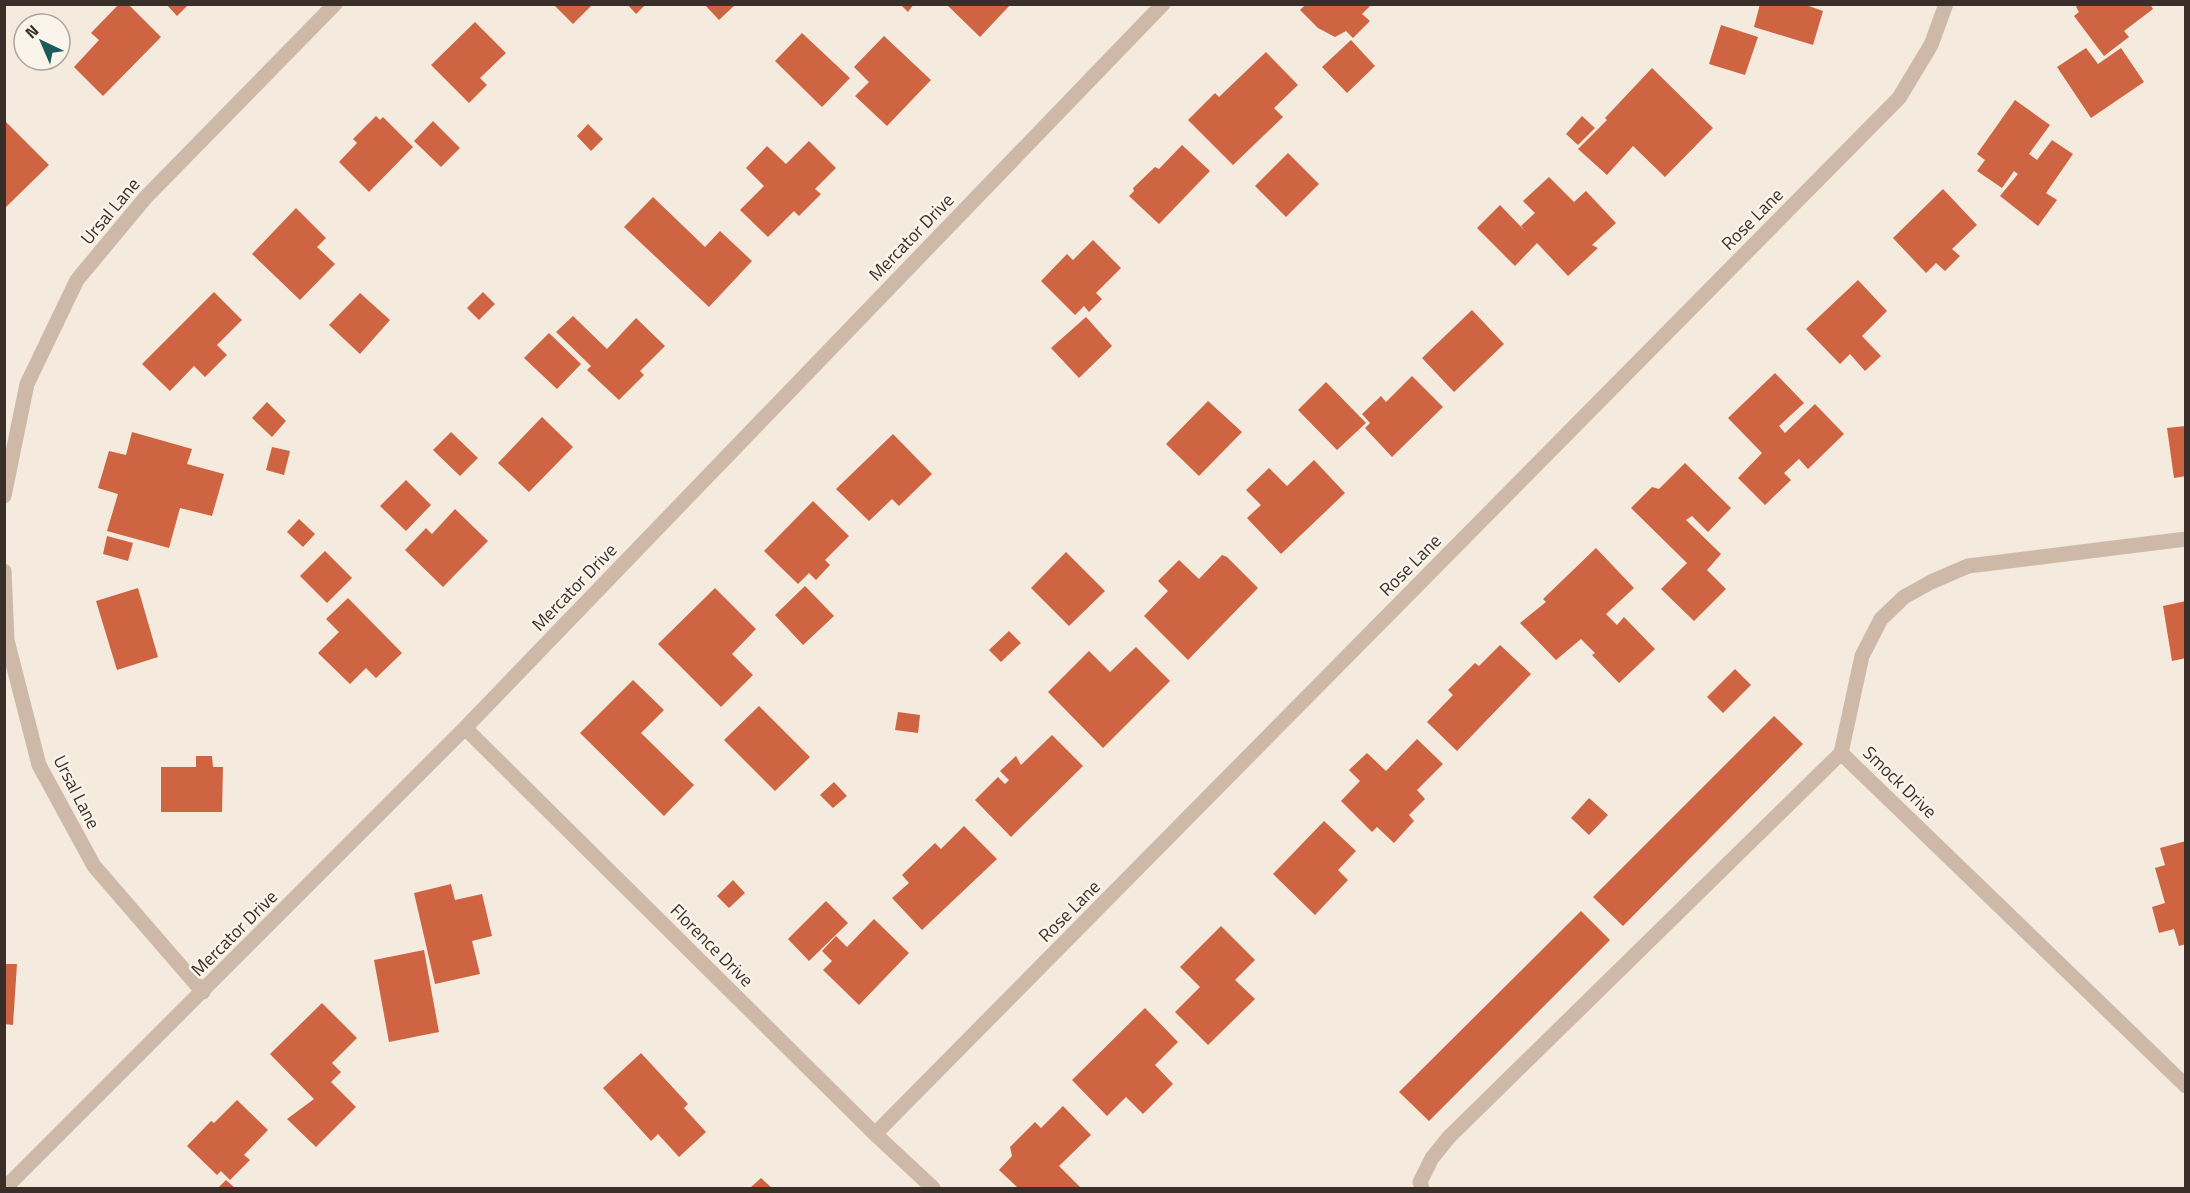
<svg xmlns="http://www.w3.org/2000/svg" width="2190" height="1193" font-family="'Titillium Web',sans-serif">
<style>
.building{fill:#ce6442}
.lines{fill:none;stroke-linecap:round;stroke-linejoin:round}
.service{stroke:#ceb9a9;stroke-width:15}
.minor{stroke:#ceb9a9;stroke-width:15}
.labels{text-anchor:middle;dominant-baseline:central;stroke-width:5;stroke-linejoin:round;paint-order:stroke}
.street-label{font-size:18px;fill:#3a2e29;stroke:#fbf4eb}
</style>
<rect width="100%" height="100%" fill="#f4eade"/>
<path class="building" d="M 119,4 L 128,4 L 161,37 L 103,96 L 74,67 L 99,40 L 91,33 Z
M 166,4 L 189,4 L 177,16 Z
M 553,4 L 593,4 L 573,24 Z
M 627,4 L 646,4 L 636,14 Z
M 704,4 L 736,4 L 719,20 Z
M 900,4 L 914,4 L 908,12 Z
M 946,4 L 1011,4 L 980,37 Z
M 1306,4 L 1372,4 L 1362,14 L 1370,21 L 1353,38 L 1346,31 L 1335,37 L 1318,28 L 1300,10 Z
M 1760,4 L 1803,4 L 1823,11 L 1813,45 L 1754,27 Z
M 2079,4 L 2150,4 L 2153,9 L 2124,31 L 2129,37 L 2104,56 L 2074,16 L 2079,12 L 2076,7 Z
M 475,22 L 506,53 L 480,78 L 487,85 L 469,103 L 431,65 Z
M 1721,25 L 1758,37 L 1745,75 L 1709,64 Z
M 802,33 L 850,78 L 822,107 L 775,61 Z
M 884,36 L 931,80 L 887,126 L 855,96 L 869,82 L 854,67 Z
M 1351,40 L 1375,66 L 1347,93 L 1322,67 Z
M 2086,48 L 2098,64 L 2121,48 L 2144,82 L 2091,118 L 2057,67 Z
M 1266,52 L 1298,85 L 1274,108 L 1283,117 L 1233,165 L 1188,120 L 1215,93 L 1219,97 Z
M 1652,68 L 1713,128 L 1665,177 L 1633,146 L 1607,175 L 1578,149 L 1607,120 L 1605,118 Z
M 2015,100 L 2050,125 L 2029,154 L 2037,160 L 2052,140 L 2073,154 L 2046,193 L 2057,200 L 2038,226 L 2000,196 L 2018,174 L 2014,171 L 2002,188 L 1977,171 L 1985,160 L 1977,154 Z
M 376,116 L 380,120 L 383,117 L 413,147 L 369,192 L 339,162 L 357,143 L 353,139 Z
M 1582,116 L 1595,128 L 1578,145 L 1566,134 Z
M 4,120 L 49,165 L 4,209 Z
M 433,121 L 460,148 L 441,167 L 414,141 Z
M 588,124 L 603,139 L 591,151 L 577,136 Z
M 809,141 L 836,168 L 815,189 L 821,194 L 799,216 L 794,211 L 768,237 L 740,210 L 764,186 L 746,168 L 767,146 L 786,164 Z
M 1182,145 L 1210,171 L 1159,224 L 1129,196 L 1134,191 L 1133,188 L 1155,167 L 1159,169 Z
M 1288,153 L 1319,184 L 1286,217 L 1255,186 Z
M 1549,177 L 1574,202 L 1586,191 L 1616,223 L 1592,245 L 1598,248 L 1568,276 L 1537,243 L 1515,266 L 1477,228 L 1500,205 L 1525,231 L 1521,226 L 1535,213 L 1523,201 Z
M 1943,189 L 1977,225 L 1952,249 L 1960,256 L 1945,271 L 1936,263 L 1926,273 L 1893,238 Z
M 653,197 L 705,247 L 720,231 L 752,261 L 709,307 L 624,227 Z
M 296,208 L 326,238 L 317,247 L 335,264 L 300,300 L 252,254 Z
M 1093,240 L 1121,268 L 1096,293 L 1102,299 L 1089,312 L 1084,306 L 1075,315 L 1041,281 L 1067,254 L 1073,260 Z
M 1858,280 L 1887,311 L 1862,336 L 1881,356 L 1865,371 L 1850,354 L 1840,364 L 1806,329 Z
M 214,292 L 242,320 L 217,345 L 227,355 L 205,377 L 194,366 L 170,391 L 142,364 Z
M 483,292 L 495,304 L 479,320 L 467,308 Z
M 360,293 L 390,320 L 360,354 L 329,325 Z
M 1472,310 L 1504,344 L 1454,392 L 1422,358 Z
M 573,316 L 607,349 L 636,318 L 665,346 L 640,371 L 644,375 L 619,400 L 587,370 L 591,366 L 556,332 Z
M 1086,317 L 1112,346 L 1079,378 L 1051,348 Z
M 549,333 L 581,364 L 557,389 L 524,358 Z
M 1775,373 L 1804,403 L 1779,426 L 1785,433 L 1815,404 L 1844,434 L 1808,469 L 1799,459 L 1784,473 L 1791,480 L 1765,505 L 1738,478 L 1762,453 L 1728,418 Z
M 1412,376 L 1443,407 L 1392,457 L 1365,428 L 1370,423 L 1362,414 L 1381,396 L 1386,402 Z
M 1326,382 L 1366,423 L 1337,450 L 1298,410 Z
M 1208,401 L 1242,432 L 1199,476 L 1166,444 Z
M 267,402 L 286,421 L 272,437 L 252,418 Z
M 542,417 L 573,447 L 529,492 L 498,463 Z
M 2186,426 L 2186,476 L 2174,478 L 2167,428 Z
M 132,432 L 192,449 L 187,464 L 224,474 L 212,516 L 180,508 L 169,548 L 107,531 L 118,494 L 98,488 L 109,451 L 126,455 Z
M 451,432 L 478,458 L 460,476 L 433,450 Z
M 893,434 L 932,474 L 899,506 L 892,499 L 869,521 L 836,489 Z
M 272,447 L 290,451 L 284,475 L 266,470 Z
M 1314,460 L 1345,493 L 1281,554 L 1247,518 L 1261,505 L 1246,490 L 1269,468 L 1287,486 Z
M 1685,463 L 1731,508 L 1708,532 L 1692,516 L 1686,520 L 1721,554 L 1707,570 L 1726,589 L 1694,621 L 1661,589 L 1687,563 L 1631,508 L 1652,487 L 1659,489 Z
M 406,480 L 431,505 L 406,531 L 380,506 Z
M 813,501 L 849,536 L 825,560 L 830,565 L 816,580 L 809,573 L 798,584 L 764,551 Z
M 455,509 L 488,541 L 443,587 L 405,550 L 426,528 L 432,534 Z
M 299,519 L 315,534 L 303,547 L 287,532 Z
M 107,536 L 133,543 L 128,561 L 103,554 Z
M 1596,548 L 1634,588 L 1606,614 L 1617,625 L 1624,617 L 1655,649 L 1619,683 L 1592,655 L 1595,653 L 1581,639 L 1556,660 L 1520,623 L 1546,602 L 1543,599 Z
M 325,551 L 352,578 L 327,603 L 300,576 Z
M 1066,552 L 1105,591 L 1069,626 L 1031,588 Z
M 1222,555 L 1227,557 L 1258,588 L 1188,660 L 1144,616 L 1168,591 L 1158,581 L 1179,560 L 1199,579 Z
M 805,586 L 834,616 L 803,645 L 775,615 Z
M 138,588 L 158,657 L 117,670 L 96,601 Z
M 715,588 L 756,629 L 732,654 L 753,675 L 721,707 L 658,644 Z
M 348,598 L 402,653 L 376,678 L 366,668 L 350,684 L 318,653 L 339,632 L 326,619 Z
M 2186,601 L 2186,658 L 2172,661 L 2163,606 Z
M 1009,631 L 1021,643 L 1001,662 L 989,650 Z
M 1500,645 L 1531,674 L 1457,751 L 1427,722 L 1453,695 L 1448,690 L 1475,663 L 1479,666 Z
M 1136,647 L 1170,681 L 1103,748 L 1048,692 L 1089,651 L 1110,672 Z
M 1735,669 L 1751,685 L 1723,713 L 1707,697 Z
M 633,680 L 664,710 L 641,733 L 694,785 L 664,816 L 580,733 Z
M 759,706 L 810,757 L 775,791 L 724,740 Z
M 898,712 L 920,715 L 918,733 L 895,730 Z
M 1774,716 L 1803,744 L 1623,926 L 1593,897 Z
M 1052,735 L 1083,766 L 1011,837 L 975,800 L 998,777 L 1005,784 L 1009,780 L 1000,771 L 1016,756 L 1021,765 Z
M 1417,739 L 1443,764 L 1417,790 L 1425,799 L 1409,815 L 1414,821 L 1394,843 L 1377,827 L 1372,832 L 1341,801 L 1360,781 L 1349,770 L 1367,753 L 1386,771 Z
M 196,756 L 212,756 L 213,767 L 223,767 L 222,812 L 161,812 L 161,767 L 196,767 Z
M 834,782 L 847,796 L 833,808 L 820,795 Z
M 1589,798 L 1608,815 L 1589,835 L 1571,818 Z
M 1324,821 L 1356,851 L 1338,870 L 1348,880 L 1315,915 L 1273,874 Z
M 964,826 L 997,859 L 922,930 L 892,898 L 909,883 L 902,875 L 935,843 L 941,849 Z
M 2186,841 L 2186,944 L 2179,946 L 2174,929 L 2159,933 L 2152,907 L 2165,903 L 2155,868 L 2165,865 L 2160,848 Z
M 733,880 L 745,893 L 729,908 L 717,896 Z
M 451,884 L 455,900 L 482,894 L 492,936 L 472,941 L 480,974 L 435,984 L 414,893 Z
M 826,901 L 848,923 L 809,961 L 788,939 Z
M 1581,911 L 1610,940 L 1429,1121 L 1399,1092 Z
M 874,919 L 909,953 L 859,1005 L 823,970 L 832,961 L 822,951 L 836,936 L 847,947 Z
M 1221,926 L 1255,960 L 1235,980 L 1255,999 L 1208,1045 L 1175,1012 L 1200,987 L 1180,967 Z
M 424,950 L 439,1032 L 389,1042 L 374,960 Z
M 4,964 L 17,964 L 13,1025 L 4,1024 Z
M 322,1003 L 357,1038 L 332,1063 L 341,1072 L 331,1082 L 356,1107 L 316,1147 L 287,1119 L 314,1099 L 270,1054 Z
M 1145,1008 L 1178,1042 L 1155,1065 L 1173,1084 L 1143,1114 L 1126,1097 L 1107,1116 L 1072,1080 Z
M 641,1053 L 688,1104 L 684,1108 L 706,1132 L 679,1157 L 658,1134 L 651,1141 L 603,1088 Z
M 237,1100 L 268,1130 L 244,1155 L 250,1160 L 230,1180 L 221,1171 L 217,1175 L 187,1146 L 211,1121 L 214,1123 Z
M 1063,1106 L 1091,1135 L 1059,1166 L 1081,1188 L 1018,1188 L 999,1170 L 1012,1156 L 1010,1147 L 1035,1122 L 1041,1128 Z
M 761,1178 L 772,1188 L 750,1188 Z
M 226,1180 L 235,1188 L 218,1188 Z"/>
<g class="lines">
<path class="service" d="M 1422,1188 L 1420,1182 L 1432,1158 L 1449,1137 L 1841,753"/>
<path class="minor" d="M 4,496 L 27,384 L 77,280 L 146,197 L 335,4
M 2186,539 L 1968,566 L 1931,582 L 1904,597 L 1881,619 L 1862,656 L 1841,753 L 2186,1086
M 4,571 L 7,640 L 39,765 L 94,866 L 203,992
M 465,728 L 875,1134 L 933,1188
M 875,1134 L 1899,98 L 1931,45 L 1946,4
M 5,1188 L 465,728 L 1163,4"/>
</g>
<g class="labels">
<g class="street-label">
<text transform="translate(110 211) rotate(-50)">Ursal Lane</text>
<text transform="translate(1752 219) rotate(-45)">Rose Lane</text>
<text transform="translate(911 237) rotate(-46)">Mercator Drive</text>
<text transform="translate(1410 565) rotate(-45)">Rose Lane</text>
<text transform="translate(574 587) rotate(-46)">Mercator Drive</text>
<text transform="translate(1900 782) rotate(44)">Smock Drive</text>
<text transform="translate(77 792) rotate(63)">Ursal Lane</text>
<text transform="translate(1069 911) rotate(-45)">Rose Lane</text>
<text transform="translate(234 933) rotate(-45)">Mercator Drive</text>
<text transform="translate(712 945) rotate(45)">Florence Drive</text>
</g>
</g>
<rect width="2190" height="1193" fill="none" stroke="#3a2e29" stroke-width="12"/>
<g transform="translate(42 42) rotate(316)"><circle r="28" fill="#fbf4eb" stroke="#aea59d" stroke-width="1.5"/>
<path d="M0-4.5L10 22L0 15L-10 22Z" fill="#1b5b5f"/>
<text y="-9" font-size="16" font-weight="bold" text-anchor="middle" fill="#3a2e29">N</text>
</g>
</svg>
